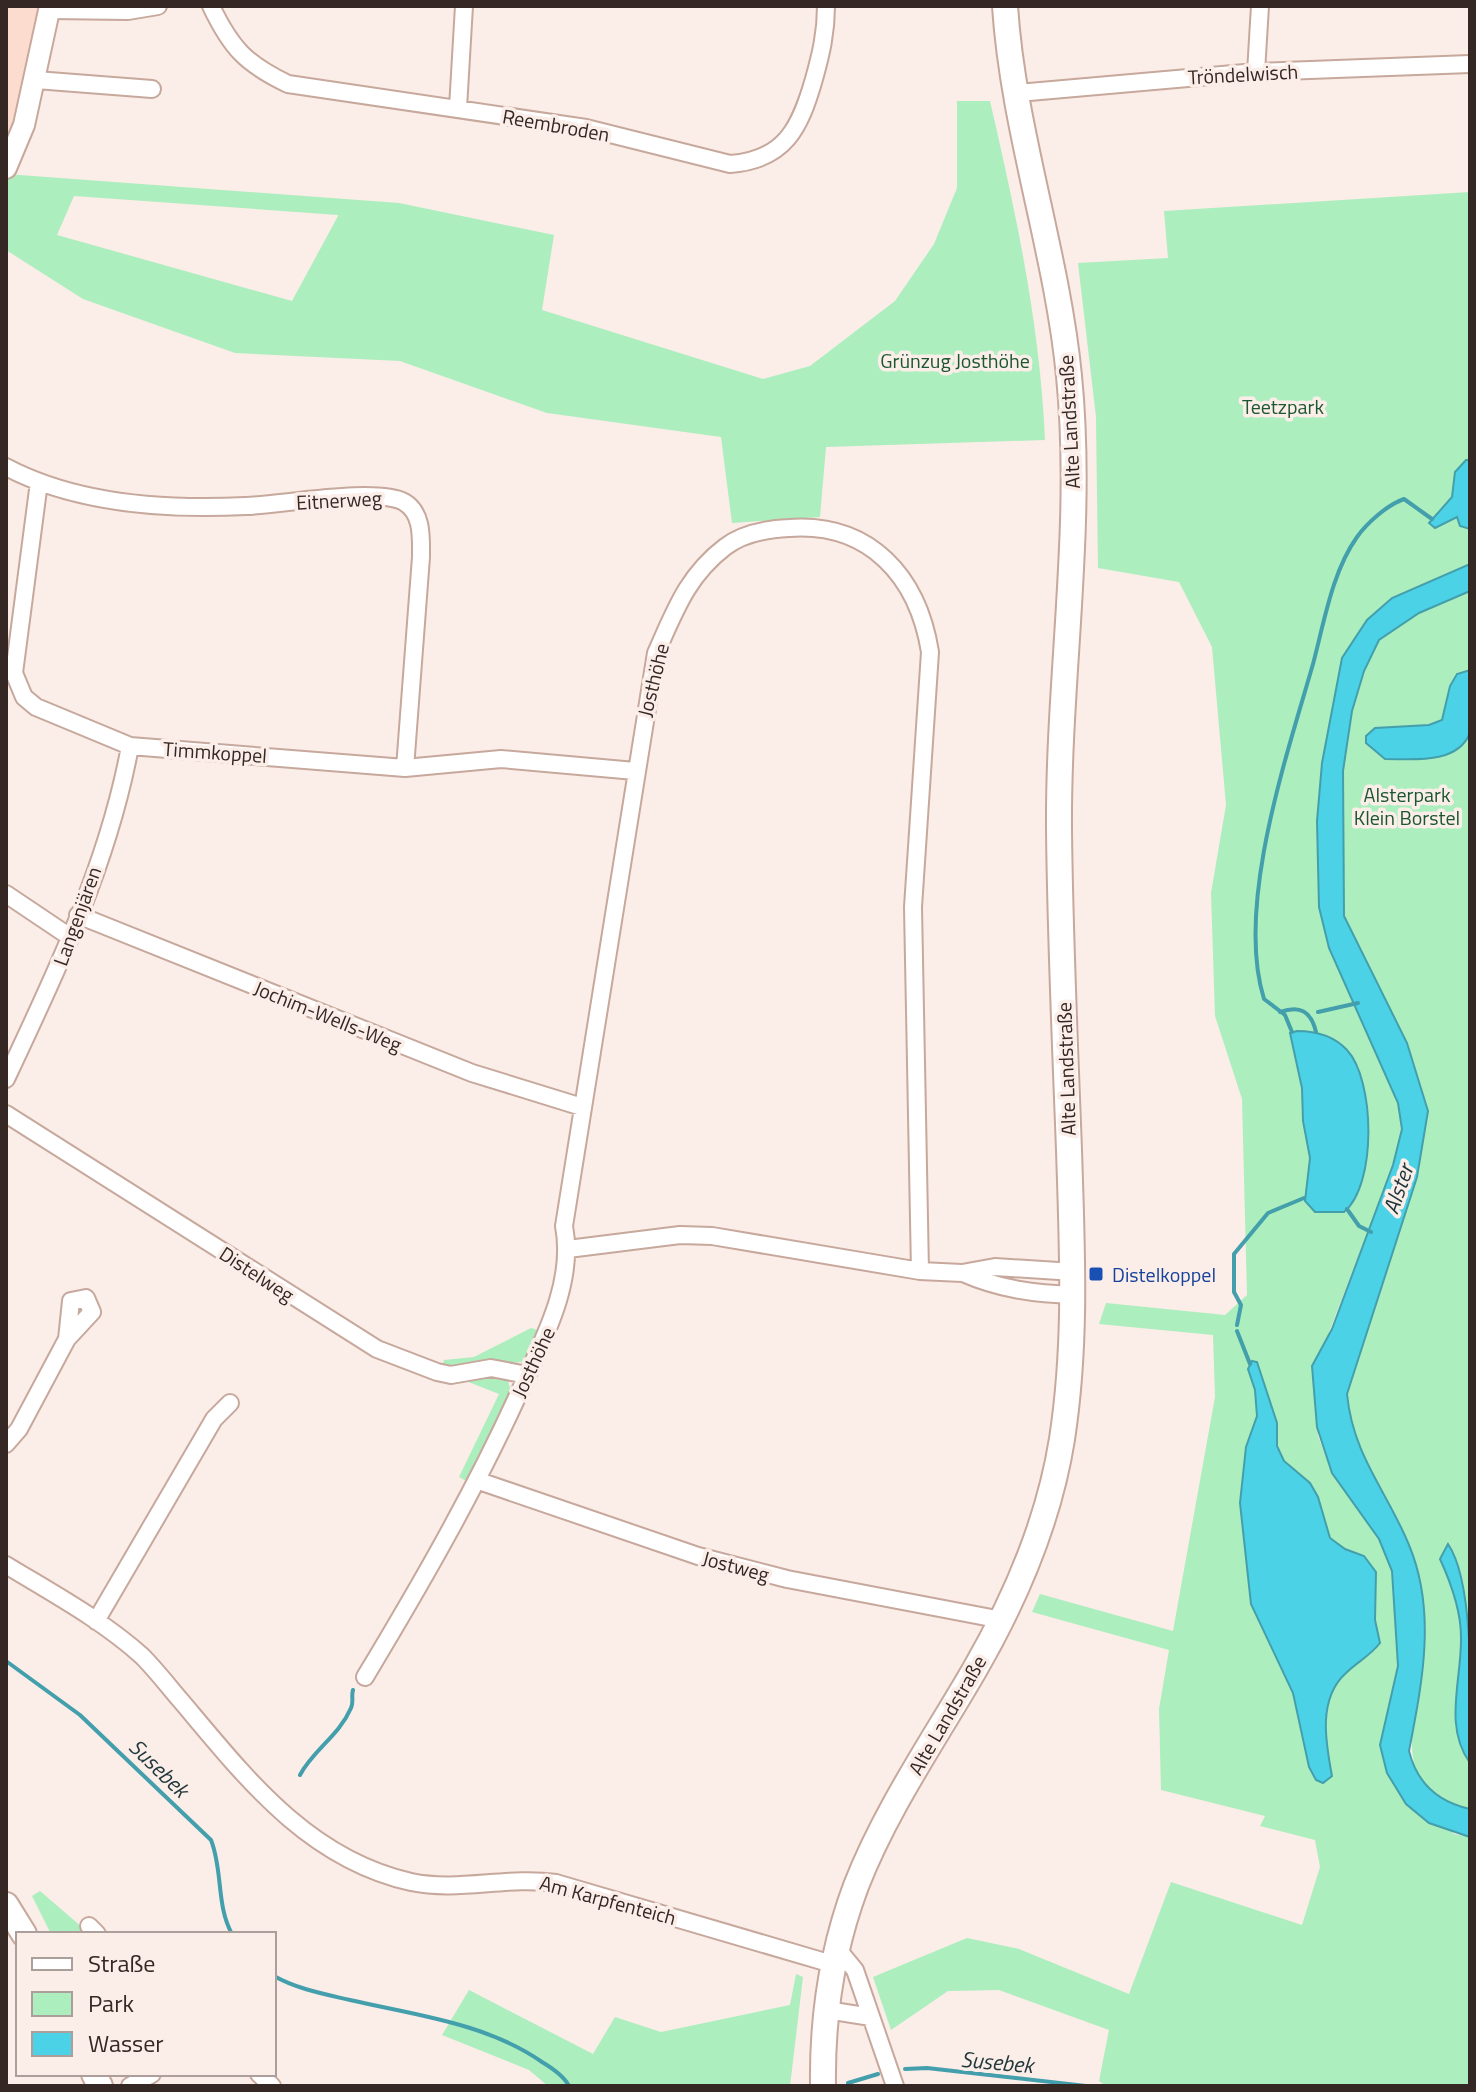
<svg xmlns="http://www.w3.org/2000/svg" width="1476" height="2092" font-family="'Titillium Web',sans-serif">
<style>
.built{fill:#fcdccf}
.green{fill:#aceebe;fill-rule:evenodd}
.water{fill:#4bd2e7;stroke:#449fac;stroke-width:2}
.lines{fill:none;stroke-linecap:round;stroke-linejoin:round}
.stream{stroke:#449fac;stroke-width:4}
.minor-casing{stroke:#c7a89c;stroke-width:20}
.tertiary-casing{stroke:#c7a89c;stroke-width:24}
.secondary-casing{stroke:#c7a89c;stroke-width:28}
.minor{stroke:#fff;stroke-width:16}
.tertiary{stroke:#fff;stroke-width:20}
.secondary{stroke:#fff;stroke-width:24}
.transit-dot{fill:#1a4fb4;stroke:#fbede8;stroke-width:3}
.labels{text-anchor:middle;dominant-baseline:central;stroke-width:7;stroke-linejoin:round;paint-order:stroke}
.street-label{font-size:20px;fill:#352824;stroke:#fbede8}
.park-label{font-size:20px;fill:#1b5832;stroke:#fbede8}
.transit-label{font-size:20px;fill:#164399;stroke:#fbede8;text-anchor:start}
.water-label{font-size:22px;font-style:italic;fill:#20373b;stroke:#fbede8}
</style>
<rect width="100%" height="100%" fill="#fbede8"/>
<path class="built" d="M 6,6 L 53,6 L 6,174 Z"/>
<path class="green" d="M 957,101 L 990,101 C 1016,214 1040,324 1045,440 L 826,447 L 820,517 L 732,523 L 721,437 L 547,413 L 400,361 L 235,353 L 83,299 L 6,250 L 6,174 L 399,203 L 554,235 L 542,310 L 763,379 L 810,366 L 895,301 L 934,244 L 957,188 ZM 74,196 L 338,215 L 338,216 L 292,301 L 57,235 Z
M 1470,192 L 1470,564 L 1392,598 L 1367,620 L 1342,658 L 1322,763 L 1317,821 L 1319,907 L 1329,948 L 1398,1103 L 1402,1129 L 1393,1165 L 1313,1374 L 1318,1436 L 1332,1473 L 1379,1539 L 1392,1571 L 1398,1666 L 1380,1745 L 1454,1834 L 1470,1837 L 1470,2086 L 1106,2086 L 1099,2081 L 1109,2030 L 999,1990 L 948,1991 L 891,2030 L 873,1977 L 967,1938 L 1019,1949 L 1129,1994 L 1171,1882 L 1302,1925 L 1320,1867 L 1315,1840 L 1260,1826 L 1265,1816 L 1161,1790 L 1159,1709 L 1169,1650 L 1032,1612 L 1040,1594 L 1173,1631 L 1215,1397 L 1213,1335 L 1099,1324 L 1106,1303 L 1225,1315 L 1247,1295 L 1242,1099 L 1215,1016 L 1211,893 L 1226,805 L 1212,647 L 1179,582 L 1098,568 L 1096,417 L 1078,263 L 1168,258 L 1164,211 Z
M 1470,591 L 1470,1809 C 1369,1787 1432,1691 1425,1623 C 1422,1598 1419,1568 1409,1545 C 1386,1491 1353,1456 1347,1395 L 1417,1177 L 1428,1111 L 1407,1043 L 1344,916 L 1343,771 L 1352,711 L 1364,671 L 1379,640 L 1419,613 Z
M 531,1328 L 541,1331 L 523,1362 L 442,1367 L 444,1360 L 474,1357 Z
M 491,1376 L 507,1378 L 511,1391 L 468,1482 L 459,1477 L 499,1394 L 466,1381 Z
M 40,1891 L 90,1934 L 51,1934 L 32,1896 Z
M 796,1974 L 803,1977 L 790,2086 L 548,2086 L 529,2070 L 442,2035 L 469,1990 L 593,2054 L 615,2017 L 661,2032 L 790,2005 Z"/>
<path class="water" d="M 1466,460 L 1470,460 L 1470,529 L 1460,526 L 1457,517 L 1435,528 L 1429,523 L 1452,497 L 1455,472 Z
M 1470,564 L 1470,591 L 1419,613 L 1379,640 L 1364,671 L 1352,711 L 1343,771 L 1344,916 L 1407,1043 L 1428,1111 L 1417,1177 L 1347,1394 C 1353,1456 1387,1491 1409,1545 C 1437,1612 1422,1683 1409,1751 C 1417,1783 1438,1802 1470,1809 L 1470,1837 L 1429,1823 L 1406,1804 L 1387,1773 L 1380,1745 L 1398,1666 L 1392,1571 L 1379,1539 L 1332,1473 L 1317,1427 L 1312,1366 L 1332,1329 L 1393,1165 L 1402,1129 L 1398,1103 L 1329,948 L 1319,907 L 1317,821 L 1322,763 L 1342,658 L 1367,620 L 1392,598 Z
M 1470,670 C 1470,685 1475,721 1470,733 C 1457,765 1412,759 1385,759 L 1366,743 L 1366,736 L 1375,728 L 1429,725 L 1442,720 L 1450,686 L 1457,674 Z
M 1297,1031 C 1316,1031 1333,1035 1347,1050 C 1375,1080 1377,1185 1344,1212 L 1315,1212 L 1305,1201 L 1310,1158 L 1303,1121 L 1302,1088 L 1290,1033 Z
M 1252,1361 L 1257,1362 L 1277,1423 L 1277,1446 L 1284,1461 L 1310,1483 L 1318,1497 L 1330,1538 L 1345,1549 L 1364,1556 L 1376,1572 L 1375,1620 L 1380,1643 C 1370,1656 1357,1662 1346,1673 C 1317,1699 1326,1744 1332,1776 L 1323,1783 L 1316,1780 L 1309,1767 L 1293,1693 L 1251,1604 L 1240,1503 L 1246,1447 L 1257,1416 L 1255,1390 L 1248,1369 Z
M 1448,1544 C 1476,1585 1470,1708 1470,1763 C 1443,1726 1462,1679 1461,1637 C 1461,1611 1451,1583 1440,1559 Z"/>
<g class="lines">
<path class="stream" d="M 1280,1012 C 1300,1005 1311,1011 1316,1032
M 1318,1012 L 1358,1003
M 1292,1032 L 1285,1015 L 1264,999 C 1235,906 1287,755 1313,664 C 1324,623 1332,572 1357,537 C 1367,523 1387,505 1404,499 L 1432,519
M 1347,1209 L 1359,1226 L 1371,1232
M 1237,1325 L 1241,1305 L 1234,1292 L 1234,1254 L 1268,1213 L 1304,1198
M 1237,1331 L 1250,1364
M 6,1661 L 80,1715 L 211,1840 C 223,1870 216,1905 232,1934
M 300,1775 C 313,1750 339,1736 351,1708 C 354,1702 351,1696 353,1690
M 274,1976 C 297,1989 324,1994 350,2000 C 415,2015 486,2023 542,2062 C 552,2068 564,2076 569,2086
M 905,2069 L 927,2068 L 1086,2086
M 848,2083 L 878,2074"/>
<g class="minor-casing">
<path id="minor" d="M 211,6 C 231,48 246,64 288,84 L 586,128 L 730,164 C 785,160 800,128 814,79 C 821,54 826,33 826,6
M 49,10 L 128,11 L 158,6
M 1256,72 L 1260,6
M 36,80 L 152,89
M 1018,93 L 1256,72 L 1470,64
M 458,108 L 464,6
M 6,467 C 76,504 168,510 246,506 C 281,505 376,487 404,502 C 423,513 421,538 421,557 L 405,768
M 39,482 L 14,673 L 24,697 L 36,707 L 130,746 L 405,768 L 501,759 L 635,771
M 6,894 L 70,937
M 78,915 L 472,1073 L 582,1107
M 6,1079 C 56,973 109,862 130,746
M 6,1114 L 377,1349 L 437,1372 L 451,1375 L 491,1368 L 527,1375
M 568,1249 L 680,1235 L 712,1236 L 920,1271 L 962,1273 L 995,1267 L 1074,1272
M 963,1273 C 999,1289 1035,1294 1075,1295
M 6,1444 L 19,1429 L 67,1339 L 92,1312 L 86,1298 L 71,1301 L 67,1339
M 479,1481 L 698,1556 L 787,1579 L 1002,1620
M 6,1565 C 52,1593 102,1620 142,1656 C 156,1670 169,1687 182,1702 C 246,1778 308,1859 411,1882 C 459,1892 507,1876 556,1883 L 832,1964
M 96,1621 L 214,1419 L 230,1403
M 365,1677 C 421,1584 474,1492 519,1393 C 542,1342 575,1284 564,1226 L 656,653 C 675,611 687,576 725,547 C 743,533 768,529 789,528 C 870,522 918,577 930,652 L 913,907 L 920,1271
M 89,1926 L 97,1934
M 836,1947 L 855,1970 L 895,2086
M 827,2010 L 871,2017
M 259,2074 L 272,2086
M 130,2086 L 152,2074"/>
</g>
<g class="tertiary-casing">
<path id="tertiary" d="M 6,168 L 24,125 L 50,6"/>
</g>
<g class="secondary-casing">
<path id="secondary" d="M 6,1905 L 24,1934
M 94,2074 L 100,2086
M 823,2086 C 822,2018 832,1950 856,1886 C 886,1809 934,1740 975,1669 C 1016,1598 1049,1521 1062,1439 C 1077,1342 1072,1247 1069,1150 C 1065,1043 1060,935 1059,828 C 1058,678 1084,526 1069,376 C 1057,252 1013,130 1005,6"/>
</g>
<use href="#minor" class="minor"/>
<use href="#tertiary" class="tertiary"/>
<use href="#secondary" class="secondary"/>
</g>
<rect class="transit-dot" x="1088" y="1266" width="16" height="16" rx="4"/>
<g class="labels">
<g class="street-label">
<text transform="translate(1243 74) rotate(-3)">Tröndelwisch</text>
<text transform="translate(556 125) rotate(10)">Reembroden</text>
<text transform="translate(1069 422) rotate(-93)">Alte Landstraße</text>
<text transform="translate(339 500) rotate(-3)">Eitnerweg</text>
<text transform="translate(653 680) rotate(-76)">Josthöhe</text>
<text transform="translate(215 752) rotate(4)">Timmkoppel</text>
<text transform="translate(77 916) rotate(-70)">Langenjären</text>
<text transform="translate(328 1016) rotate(22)">Jochim-Wells-Weg</text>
<text transform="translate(1066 1069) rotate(-92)">Alte Landstraße</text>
<text transform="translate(257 1274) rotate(33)">Distelweg</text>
<text transform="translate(533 1362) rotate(-65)">Josthöhe</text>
<text transform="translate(736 1566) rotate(15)">Jostweg</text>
<text transform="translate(947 1715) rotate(-60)">Alte Landstraße</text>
<text transform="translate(608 1900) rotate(15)">Am Karpfenteich</text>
</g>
<g class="park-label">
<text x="955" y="360">Grünzug Josthöhe</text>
<text x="1283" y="406">Teetzpark</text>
<text x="1407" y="794">Alsterpark<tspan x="1407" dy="23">Klein Borstel</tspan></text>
</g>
<g class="transit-label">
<text x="1112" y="1274">Distelkoppel</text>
</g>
<g class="water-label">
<text transform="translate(1398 1189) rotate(-71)">Alster</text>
<text transform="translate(159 1768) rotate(44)">Susebek</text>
<text transform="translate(997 2062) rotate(5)">Susebek</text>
</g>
</g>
<rect width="1476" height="2092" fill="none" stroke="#352824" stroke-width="16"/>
<rect x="16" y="1932" width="260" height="144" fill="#fbede8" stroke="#ac9e9a" stroke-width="2"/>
<rect x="32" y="1958" width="40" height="12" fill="#ffffff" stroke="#ac9e9a" stroke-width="2"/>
<text x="88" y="1972" font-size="24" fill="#352824">Straße</text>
<rect x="32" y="1992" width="40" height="24" fill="#aceebe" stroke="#ac9e9a" stroke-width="2"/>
<text x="88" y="2012" font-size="24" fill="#352824">Park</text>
<rect x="32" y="2032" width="40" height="24" fill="#4bd2e7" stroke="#ac9e9a" stroke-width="2"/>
<text x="88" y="2052" font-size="24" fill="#352824">Wasser</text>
</svg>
